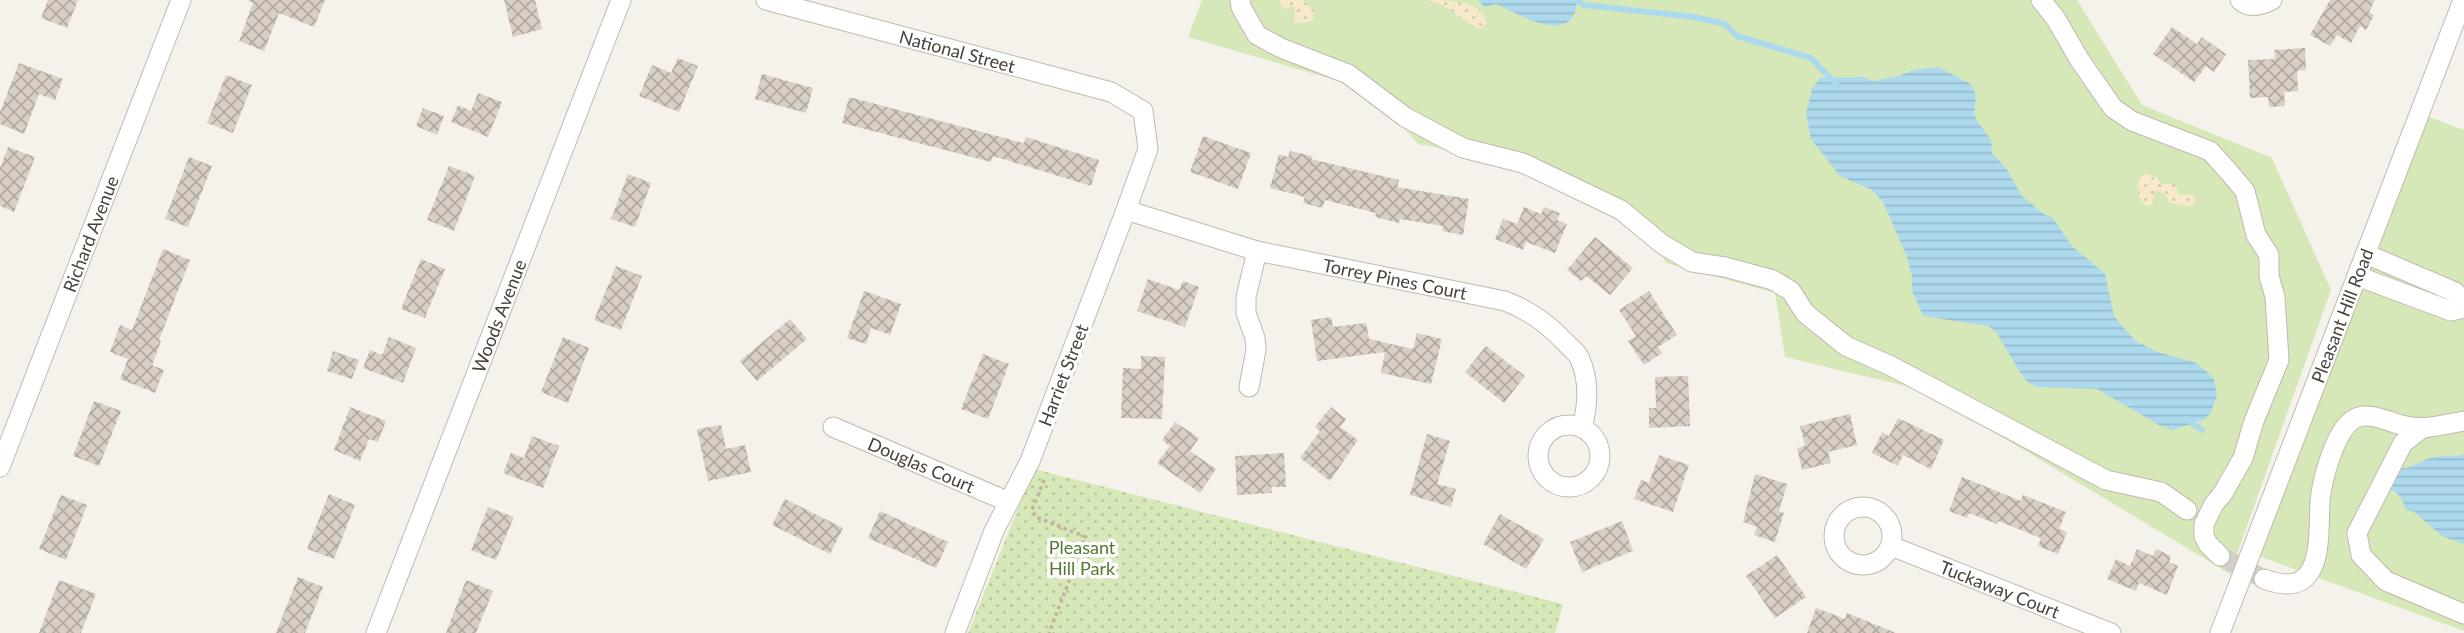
<svg xmlns="http://www.w3.org/2000/svg" width="2464" height="633" font-family="Lato,sans-serif">
  <style>
    .grass { fill: #d6e7b8 }
    .sand { fill: url(#sand-dots) }
    .park { fill: url(#park-dots) }
    .water { fill: url(#water-rules) }
    .lines { fill: none; stroke-linecap: round; stroke-linejoin: round }
    .stream { stroke: #add9ed; stroke-width: 6 }
    .building { fill: url(#building-cross-hatch) }
    .minor-tunnel { stroke: #d3cfc8; stroke-width: 19; stroke-dasharray: 19 10; stroke-linecap: butt }
    .minor-casing { stroke: #c1b9af; stroke-width: 21 }
    .path { stroke: #c2b3a1; stroke-width: 3.5; stroke-dasharray: 3.5 3.5; stroke-linecap: butt }
    .minor { stroke: #fff; stroke-width: 19 }
    .labels { text-anchor: middle; dominant-baseline: central; stroke-width: 7; stroke-linejoin: round; paint-order: stroke }
    .street-label { font-size: 18px; fill: #4a423a; stroke: #fff }
    .park-label { font-size: 18px; fill: #52792f; stroke: #fff }
  </style>
  <defs>
    <pattern id="sand-dots" width="8" height="8" patternUnits="userSpaceOnUse" patternTransform="scale(1.75)"><rect width="8" height="8" fill="#f6e9cc"/><path d="M2 2h.1M6 6h.1" fill="none" stroke="#d4c9b0" stroke-width="1.8" stroke-linecap="round"/></pattern>
    <pattern id="park-dots" width="8" height="8" patternUnits="userSpaceOnUse" patternTransform="scale(1.75)"><rect width="8" height="8" fill="#d6e7b8"/><path d="M2 2h.1M6 6h.1" fill="none" stroke="#b9c79f" stroke-width="1.8" stroke-linecap="round"/></pattern>
    <pattern id="water-rules" width="6" height="5" patternUnits="userSpaceOnUse" patternTransform="scale(1.75)"><rect width="6" height="5" fill="#add9ed"/><path d="M0 2.5h6" fill="none" stroke="#96bbcc"/></pattern>
    <pattern id="building-cross-hatch" width="8" height="8" patternUnits="userSpaceOnUse" patternTransform="scale(1.75)"><rect width="8" height="8" fill="#d9cfc5"/><path d="M0 0l8 8M0 8l8-8" fill="none" stroke="#b2aaa1"/></pattern>
  </defs>
  <rect width="100%" height="100%" fill="#f5f2ec"/>
  <g class="grass">
    <polygon points="1202,0 2077,0 2142,105 2272,158 2331,290 2230,574 1926,391 1785,357 1775,293 1666,263 1643,221 1592,208 1502,160 1418,144 1370,90 1188,37"/>
    <polygon points="2424,115 2464,130 2464,631 2256,555"/>
  </g>
  <g class="sand">
    <polygon points="1280,0 1303,0 1314,11 1313,20 1305,23 1294,23 1295,8 1292,6 1283,10"/>
    <path d="M 1426,0 C 1447,0 1486,0 1486,24 L 1481,29 C 1462,24 1453,4 1426,0 Z"/>
    <path d="M 2145,174 L 2155,176 L 2161,184 L 2175,184 L 2179,195 L 2194,195 L 2195,203 L 2190,207 L 2169,202 L 2165,194 L 2157,190 L 2154,192 L 2152,204 L 2146,206 C 2137,196 2133,182 2145,174 Z"/>
  </g>
  <polygon class="park" points="1034,469 1563,604 1555,633 968,633"/>
  <g class="water">
    <path d="M 1478,0 L 1577,0 C 1575,49 1519,14 1496,4 L 1484,7 Z"/>
    <polygon points="1938,67 1971,84 1976,95 1974,113 1977,121 1991,140 1992,153 2006,168 2022,196 2045,215 2052,217 2072,246 2105,274 2114,316 2121,325 2136,341 2157,352 2194,362 2204,369 2214,379 2217,395 2211,413 2203,420 2172,430 2159,425 2097,389 2038,387 2030,384 2023,377 1996,332 1988,326 1923,316 1912,291 1912,276 1907,257 1883,202 1872,190 1840,176 1811,139 1806,113 1812,89 1820,78 1864,77 1873,81 1899,76 1913,70"/>
    <path d="M 2464,454 L 2464,544 L 2442,536 L 2413,511 L 2407,511 L 2400,496 L 2388,487 L 2395,468 C 2410,472 2420,459 2435,457 C 2446,455 2453,458 2464,454 Z"/>
  </g>
  <g class="lines">
    <g class="stream">
      <polyline points="1575,0 1584,5 1694,17 1725,24 1737,36 1811,58 1836,84"/>
      <polyline points="2186,419 2202,430"/>
    </g>
  </g>
  <g class="building">
    <polygon points="48,0 78,0 67,28 41,18"/>
    <polygon points="248,0 325,0 314,27 279,13 264,51 239,41 253,3"/>
    <polygon points="504,0 535,0 542,29 513,37"/>
    <polygon points="2330,0 2375,0 2369,12 2374,15 2366,30 2360,26 2351,43 2337,35 2330,46 2310,35"/>
    <polygon points="2172,27 2197,44 2202,37 2226,54 2214,72 2206,66 2194,82 2153,54"/>
    <polygon points="2305,48 2306,70 2297,71 2298,91 2284,92 2285,106 2269,107 2268,97 2250,98 2248,60 2275,59 2274,50"/>
    <polygon points="678,58 698,66 679,112 639,96 652,65 671,73"/>
    <polygon points="19,63 63,79 55,100 39,94 24,134 0,124 0,112"/>
    <polygon points="762,74 813,88 806,113 755,99"/>
    <polygon points="226,75 252,85 233,133 207,123"/>
    <polygon points="478,93 502,102 488,137 451,122 458,105 471,111"/>
    <polygon points="849,97 1024,143 1026,137 1099,160 1091,186 993,156 991,162 842,123"/>
    <polygon points="423,108 444,116 437,135 416,126"/>
    <polygon points="1203,136 1251,153 1238,189 1190,172"/>
    <polygon points="8,147 35,157 14,212 0,206 0,168"/>
    <polygon points="1290,151 1312,156 1311,159 1399,180 1397,187 1469,199 1463,235 1442,231 1443,226 1400,219 1399,223 1375,217 1376,213 1325,200 1322,208 1303,203 1305,197 1270,188 1279,154 1288,157"/>
    <polygon points="189,157 212,166 188,227 165,219"/>
    <polygon points="449,166 475,176 454,231 427,220"/>
    <polygon points="628,174 651,183 635,227 611,219"/>
    <polygon points="1524,207 1541,214 1544,207 1560,213 1557,220 1567,224 1555,253 1526,242 1523,250 1495,239 1503,219 1517,224"/>
    <polygon points="1595,237 1633,268 1610,295 1586,276 1581,281 1567,270"/>
    <polygon points="163,249 190,260 159,340 161,341 152,365 164,370 155,393 120,379 128,359 110,352 120,325 132,330"/>
    <polygon points="421,259 445,269 425,318 401,309"/>
    <polygon points="616,266 642,276 621,330 594,320"/>
    <polygon points="1148,279 1179,290 1183,281 1199,287 1185,327 1137,311"/>
    <polygon points="864,291 901,304 890,335 871,328 866,344 847,338"/>
    <polygon points="1649,291 1677,335 1658,347 1662,353 1644,365 1628,341 1636,336 1619,310"/>
    <polygon points="1331,317 1333,327 1366,323 1369,339 1413,349 1417,333 1442,339 1431,384 1381,373 1385,352 1317,361 1311,320"/>
    <polygon points="790,319 807,339 757,381 740,361"/>
    <polygon points="389,337 416,348 403,383 363,368 370,350 382,355"/>
    <polygon points="563,337 589,348 568,403 541,392"/>
    <polygon points="1486,346 1525,376 1504,403 1465,372"/>
    <polygon points="333,351 359,360 352,379 327,371"/>
    <polygon points="983,354 1009,364 988,419 961,409"/>
    <polygon points="1141,356 1165,357 1162,419 1121,418 1123,368 1141,369"/>
    <polygon points="1688,376 1690,426 1649,428 1649,408 1656,408 1655,377"/>
    <polygon points="94,401 121,411 99,466 73,456"/>
    <polygon points="350,407 386,421 378,442 369,439 360,461 334,450"/>
    <polygon points="1331,407 1346,419 1340,427 1358,440 1330,481 1300,458 1320,431 1315,427"/>
    <polygon points="1850,414 1857,445 1828,452 1831,463 1802,470 1797,448 1805,446 1800,426"/>
    <polygon points="1898,418 1944,440 1931,469 1903,455 1898,466 1872,453 1882,432 1889,436"/>
    <polygon points="1175,422 1199,438 1190,451 1216,469 1200,493 1157,463 1170,446 1162,440"/>
    <polygon points="721,425 726,449 745,445 751,472 708,481 697,429"/>
    <polygon points="1427,434 1450,441 1437,484 1456,489 1451,507 1410,495"/>
    <polygon points="532,436 559,446 543,488 503,473 511,453 524,458"/>
    <polygon points="1284,453 1286,487 1271,487 1272,493 1237,495 1235,456"/>
    <polygon points="1659,455 1689,465 1673,512 1634,499 1641,480 1649,483"/>
    <polygon points="1755,474 1787,484 1779,511 1784,513 1775,542 1754,535 1757,527 1743,522"/>
    <polygon points="1962,477 2021,501 2023,495 2066,512 2059,529 2067,532 2058,554 2038,546 2041,538 1998,521 1997,524 1969,513 1967,518 1949,511"/>
    <polygon points="329,494 355,505 334,559 307,549"/>
    <polygon points="61,495 87,505 66,560 39,549"/>
    <polygon points="785,499 843,528 830,554 772,525"/>
    <polygon points="488,507 514,517 496,560 471,550"/>
    <polygon points="880,511 948,542 936,568 868,538"/>
    <polygon points="1500,514 1544,539 1526,569 1483,544"/>
    <polygon points="1622,521 1633,551 1582,572 1570,542"/>
    <polygon points="2137,549 2153,556 2156,549 2171,556 2169,562 2178,566 2167,595 2139,583 2136,591 2107,579 2116,559 2130,566"/>
    <polygon points="1777,555 1806,597 1775,618 1746,576"/>
    <polygon points="298,577 323,587 305,633 276,633"/>
    <polygon points="59,580 96,594 81,633 39,633"/>
    <polygon points="466,580 493,591 476,633 446,633"/>
    <polygon points="1816,608 1845,619 1847,613 1896,633 1807,633"/>
  </g>
  <g class="lines">
    <polyline class="minor-tunnel" points="2220,556 2264,579"/>
    <g class="minor-casing">
      <g id="minor">
        <path id="s1" d="M 766,0 L 1111,92 L 1143,111 L 1148,149 L 1126,210 L 1030,461 L 994,531 L 955,633"/>
        <polyline points="1240,0 1241,7 1257,35 1281,48 1348,74 1405,117 1463,148 1523,163 1621,210 1662,244 1692,262 1725,267 1773,280 1791,291 1805,313 1846,346 1891,366 2106,480 2161,492 2187,510"/>
        <polyline points="2041,0 2056,19 2079,59 2113,108 2132,121 2210,151 2229,172 2245,191 2256,235 2269,255 2269,276 2275,297 2279,360 2254,421 2243,458 2223,493 2214,504 2204,524 2204,536 2208,544 2220,556"/>
        <path d="M 2240,0 C 2249,9 2262,5 2272,0"/>
        <path id="s2" d="M 1126,210 L 1257,251 L 1505,301 C 1531,311 1549,325 1568,345 C 1572,349 1577,353 1579,357 C 1590,380 1588,405 1582,428"/>
        <polyline points="2366,254 2455,292 2464,304"/>
        <polyline points="2357,276 2451,311 2464,308"/>
        <polyline points="1249,387 1256,350 1255,338 1246,313 1246,297 1257,251"/>
        <circle cx="1569" cy="456" r="31"/>
        <path id="s3" d="M 833,427 L 1009,502"/>
        <polyline points="2421,429 2403,443 2357,533 2361,555 2386,581 2464,614"/>
        <path id="s4" d="M 0,467 L 181,0"/>
        <circle cx="1863" cy="536" r="29"/>
        <path id="s5" d="M 1891,546 L 2111,633"/>
        <path d="M 2264,579 C 2325,602 2318,539 2320,501 C 2322,480 2335,430 2354,419 C 2368,411 2386,421 2401,425 C 2422,431 2443,425 2464,421"/>
        <path id="s6" d="M 376,633 L 621,0"/>
        <path id="s7" d="M 2220,633 L 2463,0"/>
      </g>
    </g>
    <polyline class="path" points="1044,480 1032,510 1036,517 1086,537 1049,633"/>
    <use href="#minor" class="minor"/>
  </g>
  <g class="labels">
    <g class="street-label">
      <text stroke="none"><textPath href="#s1" startOffset="198">National Street</textPath></text>
      <text stroke="none"><textPath href="#s4" startOffset="250">Richard Avenue</textPath></text>
      <text stroke="none"><textPath href="#s2" startOffset="278">Torrey Pines Court</textPath></text>
      <text stroke="none"><textPath href="#s6" startOffset="340">Woods Avenue</textPath></text>
      <text stroke="none"><textPath href="#s7" startOffset="340">Pleasant Hill Road</textPath></text>
      <text transform="translate(1063 375) rotate(-69)">Harriet Street</text>
      <text stroke="none"><textPath href="#s3" startOffset="96">Douglas Court</textPath></text>
      <text stroke="none"><textPath href="#s5" startOffset="117">Tuckaway Court</textPath></text>
    </g>
    <g class="park-label">
      <text x="1082" y="547">Pleasant<tspan x="1082" dy="21">Hill Park</tspan></text>
    </g>
  </g>
</svg>
